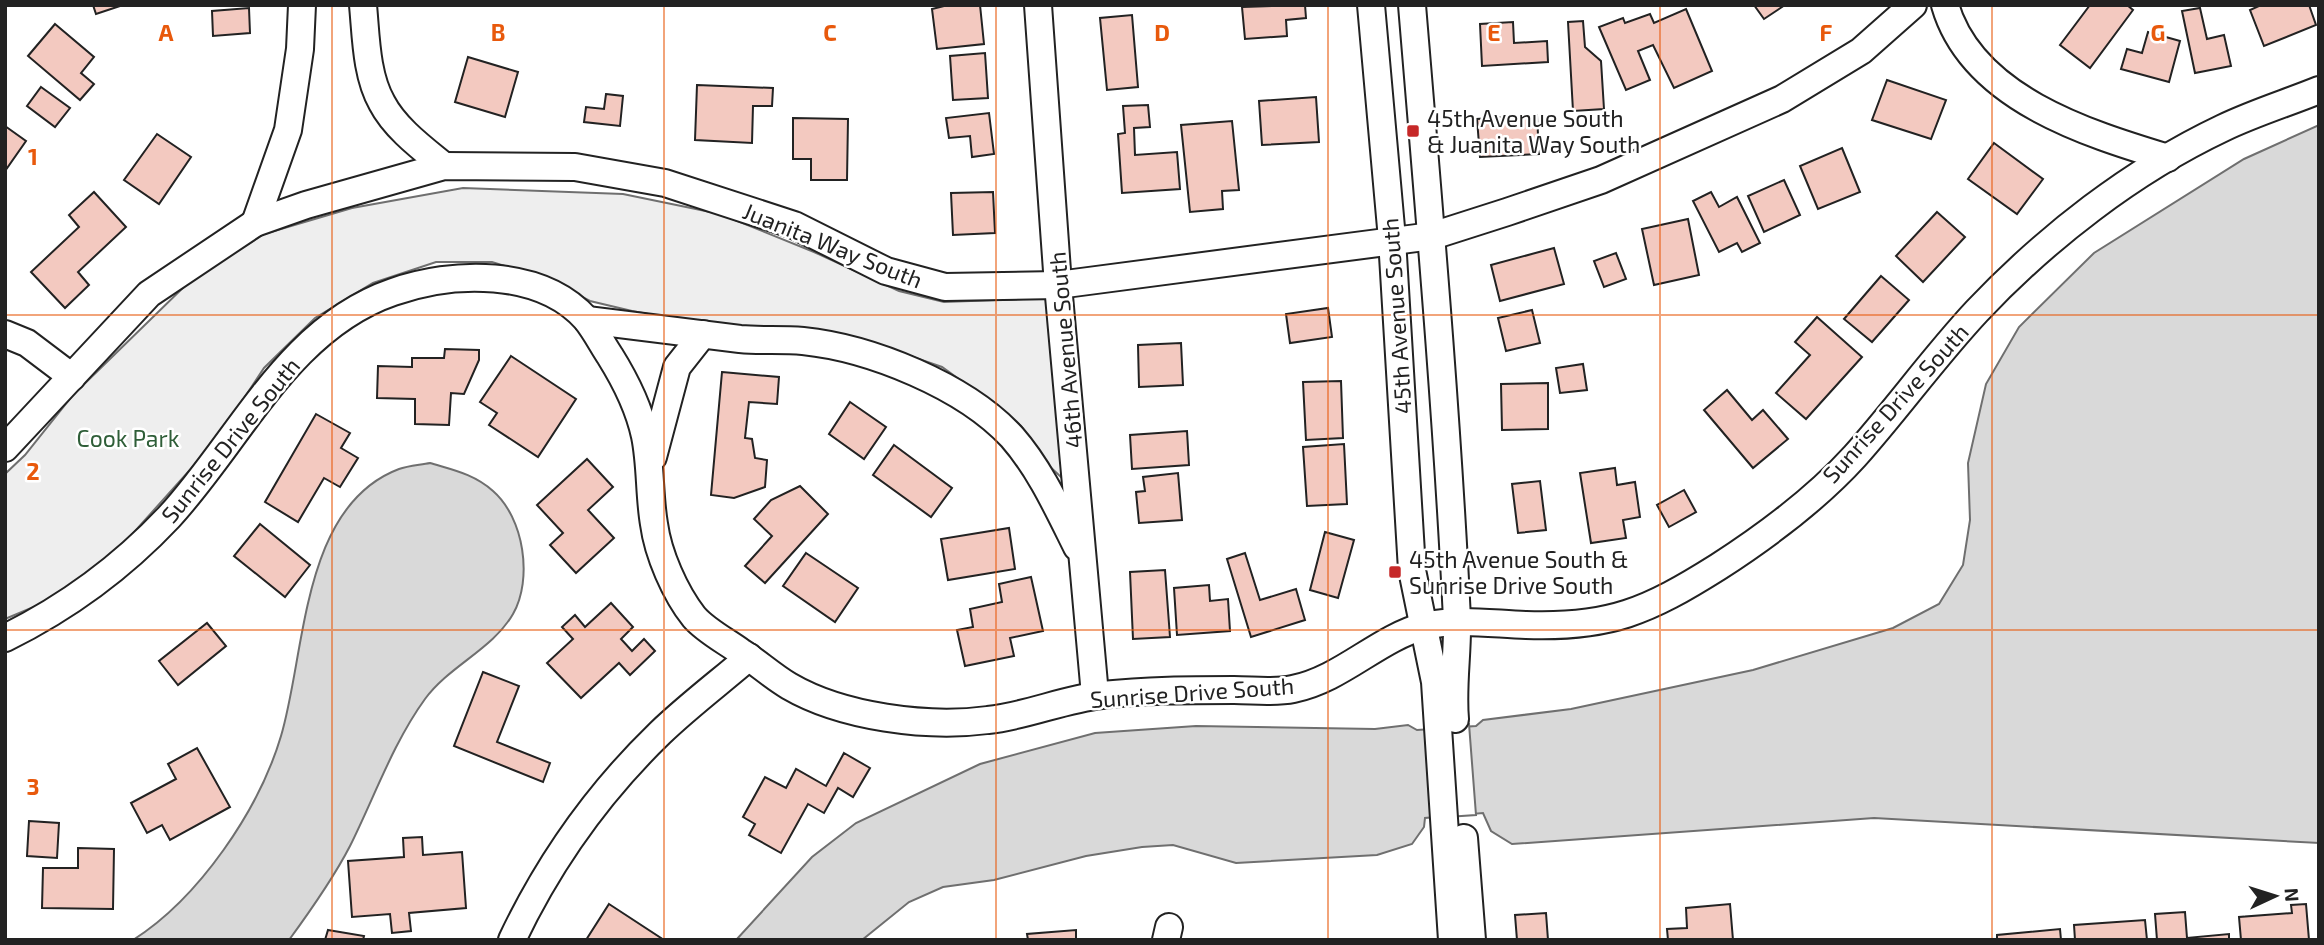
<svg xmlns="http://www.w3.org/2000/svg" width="2324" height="945" font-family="'Exo 2',sans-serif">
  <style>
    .green { fill: #eee; stroke: #6f6f6f; stroke-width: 2 }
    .water { fill: #d9d9d9; stroke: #6f6f6f; stroke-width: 2 }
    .pier { fill: #fff; stroke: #6f6f6f; stroke-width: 2 }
    .building { fill: #f3c9c0; stroke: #222; stroke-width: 2 }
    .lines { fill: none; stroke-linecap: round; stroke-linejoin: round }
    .minor-casing { stroke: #222; stroke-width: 30 }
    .minor { stroke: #fff; stroke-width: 26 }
    .grid { fill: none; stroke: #e8590c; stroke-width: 2; stroke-opacity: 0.55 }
    .poi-dot { fill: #c62828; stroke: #fff; stroke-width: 2.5 }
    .labels { text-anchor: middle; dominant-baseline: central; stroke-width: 5; stroke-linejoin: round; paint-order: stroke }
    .poi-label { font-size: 23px; fill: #222; stroke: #fff; text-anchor: start }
    .street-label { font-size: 23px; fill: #222; stroke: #fff }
    .park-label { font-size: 23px; fill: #2f5e38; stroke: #fff }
    .grid-label { font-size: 23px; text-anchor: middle; font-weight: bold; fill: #e8590c; stroke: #fff; stroke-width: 5; stroke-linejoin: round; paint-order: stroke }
  </style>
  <rect width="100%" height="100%" fill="#fff"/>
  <polygon class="green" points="463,188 623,194 720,214 814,252 899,291 944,302 1048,298 1062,450 1061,477 1046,463 1021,426 988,400 942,367 881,346 692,322 632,311 590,301 545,278 492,262 436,262 373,283 315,318 264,368 215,442 118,550 48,601 5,619 5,474 25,455 73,395 192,279 264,234 352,208"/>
  <g class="water">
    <polygon points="2319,125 2319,843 1874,818 1512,844 1491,831 1483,813 1425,818 1424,827 1412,844 1377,855 1236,863 1173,845 1142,847 1086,856 994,880 943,887 909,902 862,940 736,940 812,857 856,823 980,764 1095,733 1196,726 1375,729 1408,725 1417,730 1476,726 1483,720 1571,709 1753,670 1893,628 1939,604 1963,565 1970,520 1968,463 1986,384 2019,327 2094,253 2244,159"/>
    <path d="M 430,463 C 453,470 474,474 493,491 C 524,518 533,579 513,614 C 493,649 449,666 425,699 C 393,743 374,798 350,846 C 333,879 311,910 289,940 L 133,940 C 199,898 259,810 281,736 C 306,652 301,506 399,469 C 408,466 420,465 430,463 Z"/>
  </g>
  <polygon class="pier" points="1469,724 1476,815 1432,818 1425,728"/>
  <g class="building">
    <polygon points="93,5 123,5 96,14"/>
    <polygon points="948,5 980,5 984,44 937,49 932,9"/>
    <polygon points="1305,5 1306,18 1286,20 1287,36 1245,39 1242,7"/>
    <polygon points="1754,5 1785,5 1764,19"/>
    <polygon points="2090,5 2127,5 2133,10 2090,68 2060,45"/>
    <polygon points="2261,5 2309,5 2316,25 2264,46 2250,10"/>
    <polygon points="249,8 250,33 213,36 212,11"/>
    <polygon points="2200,8 2207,39 2224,35 2231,66 2195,73 2182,11"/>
    <polygon points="1686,9 1712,71 1674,88 1653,45 1638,51 1650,80 1626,90 1599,27 1623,18 1625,23 1650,14 1654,23"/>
    <polygon points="1132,15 1138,87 1107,90 1100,18"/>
    <polygon points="1583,21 1585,47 1601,61 1604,109 1573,111 1568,22"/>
    <polygon points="1513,22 1514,43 1547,41 1548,62 1482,66 1480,24"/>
    <polygon points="55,24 94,57 81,73 94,84 80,100 28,56"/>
    <polygon points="2148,32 2180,41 2169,82 2121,69 2127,49 2142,53"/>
    <polygon points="985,53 988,98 953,100 950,56"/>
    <polygon points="468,57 518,72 505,117 455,102"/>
    <polygon points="1887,80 1946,100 1931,139 1872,120"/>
    <polygon points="697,85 773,88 772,106 753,106 752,143 695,140"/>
    <polygon points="41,87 70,108 55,127 27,106"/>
    <polygon points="606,94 623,96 620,126 584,122 586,107 604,109"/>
    <polygon points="1316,97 1319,142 1262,145 1259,101"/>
    <polygon points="1148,105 1150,127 1134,128 1135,155 1177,152 1180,189 1122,193 1118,134 1125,133 1123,106"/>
    <polygon points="989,113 994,154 972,157 970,136 949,138 946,118"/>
    <polygon points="1537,115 1539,154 1480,157 1477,119"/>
    <polygon points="793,118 848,119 847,180 811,180 811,159 793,159"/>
    <polygon points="1232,121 1239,190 1222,191 1223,209 1190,212 1181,125"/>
    <polygon points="5,126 26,141 5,171"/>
    <polygon points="157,134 191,157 159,204 124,180"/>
    <polygon points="1994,143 2043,179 2017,214 1968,179"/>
    <polygon points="1842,148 1860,192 1818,209 1800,166"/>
    <polygon points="1784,180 1800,215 1764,232 1748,196"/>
    <polygon points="94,192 126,227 78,272 89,285 65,308 31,272 79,227 69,215"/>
    <polygon points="993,192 995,233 953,235 951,193"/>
    <polygon points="1711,192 1719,207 1737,197 1760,243 1742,252 1737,243 1719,252 1693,201"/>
    <polygon points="1937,212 1965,237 1923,282 1896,256"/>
    <polygon points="1688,219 1699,275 1654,285 1642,229"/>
    <polygon points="1554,248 1564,284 1500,301 1491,265"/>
    <polygon points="1616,253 1626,279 1604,287 1594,261"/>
    <polygon points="1881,276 1909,300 1872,342 1844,319"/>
    <polygon points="1328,308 1332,337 1290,343 1286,314"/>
    <polygon points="1532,310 1540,343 1506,351 1498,318"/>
    <polygon points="1817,317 1862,357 1806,419 1776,393 1810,355 1795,342"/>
    <polygon points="1181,343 1183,385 1139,387 1138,345"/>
    <polygon points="445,349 479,350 479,360 464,394 451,393 449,425 415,424 415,399 377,398 378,366 412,367 412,358 444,358"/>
    <polygon points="511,356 576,399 538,457 489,425 497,413 480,402"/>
    <polygon points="1583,364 1587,390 1560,393 1556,368"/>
    <polygon points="722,372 779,377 777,404 749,402 745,438 752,439 755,458 767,460 765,487 734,498 711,495"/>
    <polygon points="1341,381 1343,438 1306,440 1303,382"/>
    <polygon points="1548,383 1548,429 1502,430 1501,384"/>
    <polygon points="1727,390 1752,420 1763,410 1788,439 1753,468 1704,410"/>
    <polygon points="850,402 886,427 864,459 829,434"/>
    <polygon points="316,414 350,433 341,448 358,458 340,487 324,478 298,522 265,502"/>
    <polygon points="1187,431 1189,465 1132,469 1130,435"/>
    <polygon points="1344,444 1347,504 1307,506 1303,447"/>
    <polygon points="894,445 952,488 931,517 873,475"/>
    <polygon points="587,459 613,487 588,510 614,538 576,573 550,545 563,533 537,505"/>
    <polygon points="1615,468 1617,485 1635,482 1640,517 1623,520 1626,538 1591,543 1580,473"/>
    <polygon points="1178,473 1182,520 1139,523 1136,492 1145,491 1143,477"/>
    <polygon points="1540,481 1546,530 1518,533 1512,484"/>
    <polygon points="800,486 828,514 765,583 745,566 772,536 754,519 771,500"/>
    <polygon points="1684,490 1696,512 1669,527 1657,505"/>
    <polygon points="260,524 310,565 285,597 234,556"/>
    <polygon points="1009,528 1015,569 948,580 941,539"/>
    <polygon points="1325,532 1354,540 1338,598 1310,590"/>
    <polygon points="806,553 858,588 835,622 783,586"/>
    <polygon points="1245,553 1260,600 1296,589 1305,620 1251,637 1227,559"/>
    <polygon points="1165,570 1170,637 1133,639 1130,572"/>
    <polygon points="1031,577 1043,631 1010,638 1014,656 965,666 957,630 973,627 970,609 1002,602 999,584"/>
    <polygon points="1209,585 1210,601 1228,599 1230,631 1177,635 1174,588"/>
    <polygon points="611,603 633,627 621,639 632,651 644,639 655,651 630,675 619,663 581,698 547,663 573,639 562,627 575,615 585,627"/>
    <polygon points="207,623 226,646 178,685 159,661"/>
    <polygon points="483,672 519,686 497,742 550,763 543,782 454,746"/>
    <polygon points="197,748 230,807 170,840 162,825 147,833 131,803 176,779 168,764"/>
    <polygon points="844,753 870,768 853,797 838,788 824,813 808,804 781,853 749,835 755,824 743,817 765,777 786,788 796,769 826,786"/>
    <polygon points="29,821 59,823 57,858 27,856"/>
    <polygon points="422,837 423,855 462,852 466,908 409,913 411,931 392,933 390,914 352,917 348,861 404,857 403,838"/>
    <polygon points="78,848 114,849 113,909 42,908 43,868 78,868"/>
    <polygon points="609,904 664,940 586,940"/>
    <polygon points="1730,904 1733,940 1668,940 1667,929 1687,928 1686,908"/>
    <polygon points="2306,904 2309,940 2241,940 2239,917 2292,913 2291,905"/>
    <polygon points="2185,912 2187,938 2229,934 2229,940 2157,940 2155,914"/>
    <polygon points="1546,913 1548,940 1517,940 1515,915"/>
    <polygon points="2145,920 2147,940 2075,940 2074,925"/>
    <polygon points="2060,929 2061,940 1997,940 1997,935"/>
    <polygon points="328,930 364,936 363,940 325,940"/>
    <polygon points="1076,930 1076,940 1028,940 1027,934"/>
  </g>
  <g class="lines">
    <g class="minor-casing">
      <g id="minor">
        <path d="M 363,5 C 366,36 366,75 382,103 C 395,128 422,148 444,166"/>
        <polyline points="1038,5 1058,285 1095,695"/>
        <polyline points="1371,5 1392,239 1412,570 1435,682 1452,940"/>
        <path d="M 1412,5 C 1429,209 1447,414 1457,619 C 1458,652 1452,685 1455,719"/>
        <path d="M 1945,5 C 1972,98 2086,133 2168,158"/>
        <polyline points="255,223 288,130 300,49 302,5"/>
        <path d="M 587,320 C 638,326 689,333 740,339 C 761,341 782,339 803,341 C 871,348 965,386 1012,437 C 1040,469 1058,509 1077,547"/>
        <polyline points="5,334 27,343 72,377"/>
        <polyline points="5,448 149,294 255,223 306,205 444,166 575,167 665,183 794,225 886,271 945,287 1058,285 1432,236 1507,212 1601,180 1782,99 1861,51 1913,5"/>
        <polyline points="653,457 677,367 703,334"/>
        <path d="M 5,638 C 68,607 121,568 169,517 C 240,440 288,328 393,292 C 452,271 540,268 586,319 C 595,330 602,344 610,356 C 625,380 639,408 645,436 C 651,465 649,495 654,524 C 658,554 675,593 694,617 C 706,631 726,641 741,652 C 757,662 772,676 789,686 C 842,717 927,728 988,720 C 1027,716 1064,699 1102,695 C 1146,690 1191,690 1234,690 C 1253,690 1274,693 1293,689 C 1342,679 1377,639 1424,626 C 1458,618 1493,624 1526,625 C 1610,628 1648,611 1718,567 C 1766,536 1816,499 1855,456 C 1897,409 1934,357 1977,311 C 2046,238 2132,171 2223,128 C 2254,113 2287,103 2319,90"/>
        <polyline points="1464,838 1472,940"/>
        <path d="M 512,940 C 548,864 599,792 660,733 C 688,706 720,682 749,657"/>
        <polyline points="1166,940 1169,927"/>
      </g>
    </g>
    <use href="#minor" class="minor"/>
  </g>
  <path class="grid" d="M 332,5 L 332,940M 664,5 L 664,940M 996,5 L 996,940M 1328,5 L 1328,940M 1660,5 L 1660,940M 1992,5 L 1992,940M 5,315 L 2319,315M 5,630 L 2319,630"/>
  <g class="poi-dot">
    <rect x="1406" y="124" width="14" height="14" rx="3.5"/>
    <rect x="1388" y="565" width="14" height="14" rx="3.5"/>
  </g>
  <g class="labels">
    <g class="poi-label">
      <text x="1427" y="118">45th Avenue South<tspan x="1427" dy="26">&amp; Juanita Way South</tspan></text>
      <text x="1409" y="559">45th Avenue South &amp;<tspan x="1409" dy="26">Sunrise Drive South</tspan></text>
    </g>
    <g class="street-label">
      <text transform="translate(833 245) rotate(22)">Juanita Way South</text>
      <text transform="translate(1396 316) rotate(-94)">45th Avenue South</text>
      <text transform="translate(1065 350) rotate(-95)">46th Avenue South</text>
      <text transform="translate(1895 403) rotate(-48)">Sunrise Drive South</text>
      <text transform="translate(230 440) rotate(-51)">Sunrise Drive South</text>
      <text transform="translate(1192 692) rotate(-4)">Sunrise Drive South</text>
    </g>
    <g class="park-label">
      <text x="128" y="438">Cook Park</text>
    </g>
  </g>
  <g class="grid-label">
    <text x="166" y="41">A</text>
    <text x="498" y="41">B</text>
    <text x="830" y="41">C</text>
    <text x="1162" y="41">D</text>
    <text x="1494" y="41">E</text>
    <text x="1826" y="41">F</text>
    <text x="2158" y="41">G</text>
    <text x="33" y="165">1</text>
    <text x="33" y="480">2</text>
    <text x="33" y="795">3</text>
  </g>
  <rect width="2324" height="945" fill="none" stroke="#222222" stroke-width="14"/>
  <g transform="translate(2275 896) rotate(86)" stroke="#ffffff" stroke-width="5" paint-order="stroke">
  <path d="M0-5L12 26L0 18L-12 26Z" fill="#222222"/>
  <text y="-10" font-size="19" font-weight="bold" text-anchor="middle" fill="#222222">N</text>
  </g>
</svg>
